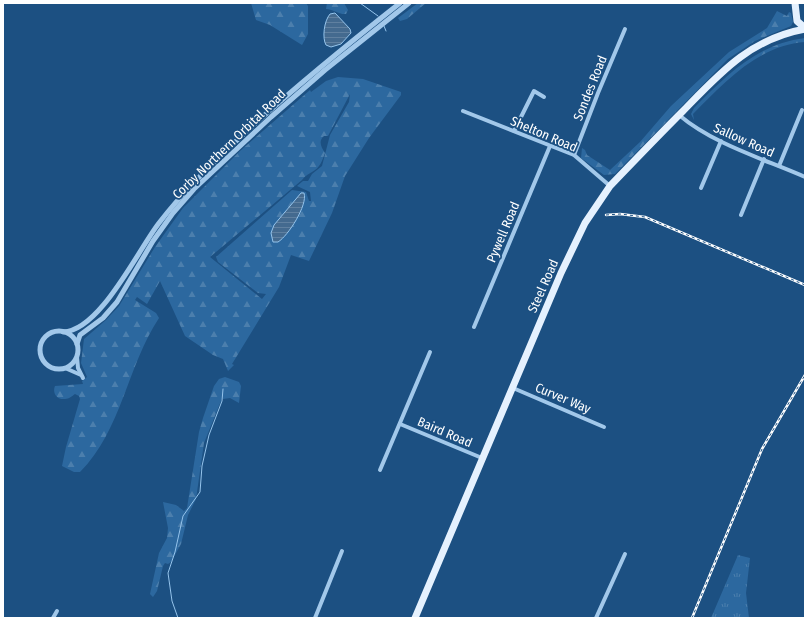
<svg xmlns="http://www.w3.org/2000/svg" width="808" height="621" font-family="'Fira Sans Condensed',sans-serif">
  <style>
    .grass { fill: url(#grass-tufts) }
    .forest { fill: url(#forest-firs); fill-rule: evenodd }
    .water { fill: url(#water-rules); stroke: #95c4ec }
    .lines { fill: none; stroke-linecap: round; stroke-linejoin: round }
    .stream { stroke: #95c4ec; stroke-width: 1 }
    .minor { stroke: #a2c8ea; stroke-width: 4 }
    .tertiary { stroke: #a2c8ea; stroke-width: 5 }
    .primary { stroke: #e5f1fe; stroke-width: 7 }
    .rail-casing { stroke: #fff; stroke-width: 2.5 }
    .rail { stroke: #1c5082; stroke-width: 1; stroke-dasharray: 3; stroke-linecap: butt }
    .labels { text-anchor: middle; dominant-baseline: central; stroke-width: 3.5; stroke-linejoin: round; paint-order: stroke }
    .street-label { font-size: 13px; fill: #fff; stroke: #1c5082 }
  </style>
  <defs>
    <pattern id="grass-tufts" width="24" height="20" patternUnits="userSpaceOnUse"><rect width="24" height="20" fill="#2c689f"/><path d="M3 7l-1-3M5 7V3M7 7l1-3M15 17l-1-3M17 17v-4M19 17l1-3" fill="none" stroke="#4c7fad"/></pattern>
    <pattern id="forest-firs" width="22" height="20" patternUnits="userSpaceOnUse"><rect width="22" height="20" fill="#2c689f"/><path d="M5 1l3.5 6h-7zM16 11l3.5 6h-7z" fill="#4c7fad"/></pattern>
    <pattern id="water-rules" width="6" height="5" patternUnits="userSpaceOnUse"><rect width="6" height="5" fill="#446a8f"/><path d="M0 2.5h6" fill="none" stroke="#6080a0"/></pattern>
  </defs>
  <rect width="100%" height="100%" fill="#1c5082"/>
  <polygon class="grass" points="738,555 750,558 746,593 749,618 711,618"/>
  <g class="forest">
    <polygon points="251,3 306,3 308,6 308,34 302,45 270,25 256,20"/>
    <path d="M 327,3 L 344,3 L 348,10 L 346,14 C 340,15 332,9 326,9 Z"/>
    <polygon points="418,3 426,3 407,19 400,21 398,18"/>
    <polygon points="777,11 787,16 789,12 791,13 793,22 791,26 755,41 728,59 615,174 604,175 581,158 582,148 585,150 587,155 610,170 640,142 671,106 729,52 767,28"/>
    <path d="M 805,38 L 805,42 C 758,45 723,84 693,114 L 694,120 L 691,114 L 694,108 C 727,75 757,44 805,38 Z"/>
    <path d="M 338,77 L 363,79 L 401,92 L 401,95 L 369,138 L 345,176 L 332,213 L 309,261 L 291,255 L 279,287 L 232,364 L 234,365 L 228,371 L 223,359 L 213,355 L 185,336 L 160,281 L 147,304 L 137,297 L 135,300 L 156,313 L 159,318 C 127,366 122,430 80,472 L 74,472 L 62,466 L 66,447 L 80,399 L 79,396 L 75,394 C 72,396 69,399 65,399 C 57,400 52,393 55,386 L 83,384 L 82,381 L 87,377 L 81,363 L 84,339 L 106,320 L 119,306 L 155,247 L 183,208 L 240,151 L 310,90 L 311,92 L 326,81 ZM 350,94 L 349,102 L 330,135 L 322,166 L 312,174 L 308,181 L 303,181 L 297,186 L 310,192 L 311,201 L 309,201 L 306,192 L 292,190 L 216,257 L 218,262 L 258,293 L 266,294 L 262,299 L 210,257 L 302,180 C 305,176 307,175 312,172 C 320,168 322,161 325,153 C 321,147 318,141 324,136 L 328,136 ZM 304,203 L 291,228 L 274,225 L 292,204 Z"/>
    <polygon points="225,377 239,382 241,386 239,403 230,398 223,399 223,396 204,443 196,499 188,515 181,544 171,562 168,564 165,563 163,566 157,591 153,597 150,594 159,553 167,538 168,528 163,502 176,505 184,511 187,508 199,432 203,418 214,386 219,379"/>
  </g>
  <g class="water">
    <path d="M 335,13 L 350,29 L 351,33 L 341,44 L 331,47 L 326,45 C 322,38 324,21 330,14 Z"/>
    <path d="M 301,193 L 304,193 C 308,205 288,236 278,242 L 273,242 L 271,233 L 274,225 Z"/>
  </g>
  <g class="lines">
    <g class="stream">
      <polyline points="360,3 378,16"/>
      <polyline points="384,26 386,31"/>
      <polyline points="178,618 172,601 168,573 175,552 183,516 200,492 202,466 209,435 222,401 223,389"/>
    </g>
    <g class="minor">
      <polyline points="463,111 574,155 610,186"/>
      <path d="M 679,115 C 713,144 764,159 805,177"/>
      <polyline points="514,131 534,91 544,97"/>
      <polyline points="574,155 598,93 625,29"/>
      <polyline points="779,166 802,110"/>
      <polyline points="701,188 721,141"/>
      <polyline points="741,215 764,159"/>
      <polyline points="474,327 550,146"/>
      <polyline points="77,357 78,368 83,378"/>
      <polyline points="65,368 81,375"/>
      <polyline points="513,388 604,427"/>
      <polyline points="400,424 482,458"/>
      <polyline points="380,470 430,352"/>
      <polyline points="53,618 57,611"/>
      <polyline points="315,618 342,551"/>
      <polyline points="596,618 625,554"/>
    </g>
    <g class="tertiary">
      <circle cx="59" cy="350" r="19"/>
      <path d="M 63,332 C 100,331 138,250 159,223 C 185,189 215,160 247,131 C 296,86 348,44 400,3"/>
      <polyline points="77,344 80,335 103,318 117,302 153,241 173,213 194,189 271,117 325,70 409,3"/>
    </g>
    <g class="primary">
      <polyline points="795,3 797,21 805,28"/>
      <path d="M 415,618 L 561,273 L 585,223 L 610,186 C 634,161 658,136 683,111 C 720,73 750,39 805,29"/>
    </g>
    <g class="rail-casing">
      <g id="rail">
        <polyline points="606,215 620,214 645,217 805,285"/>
        <polyline points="692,618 762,449 805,375"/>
      </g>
    </g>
    <use href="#rail" class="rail"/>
  </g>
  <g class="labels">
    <g class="street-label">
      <text transform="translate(590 88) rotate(-68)">Sondes Road</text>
      <text transform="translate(544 134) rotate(23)">Shelton Road</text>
      <text transform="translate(744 140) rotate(24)">Sallow Road</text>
      <text transform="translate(229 144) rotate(-44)">Corby Northern Orbital Road</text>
      <text transform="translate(503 232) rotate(-67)">Pywell Road</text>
      <text transform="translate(543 286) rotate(-66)">Steel Road</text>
      <text transform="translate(563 398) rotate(23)">Curver Way</text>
      <text transform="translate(445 432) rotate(23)">Baird Road</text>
    </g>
  </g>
  <rect width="808" height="621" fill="none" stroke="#ffffff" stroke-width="8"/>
</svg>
